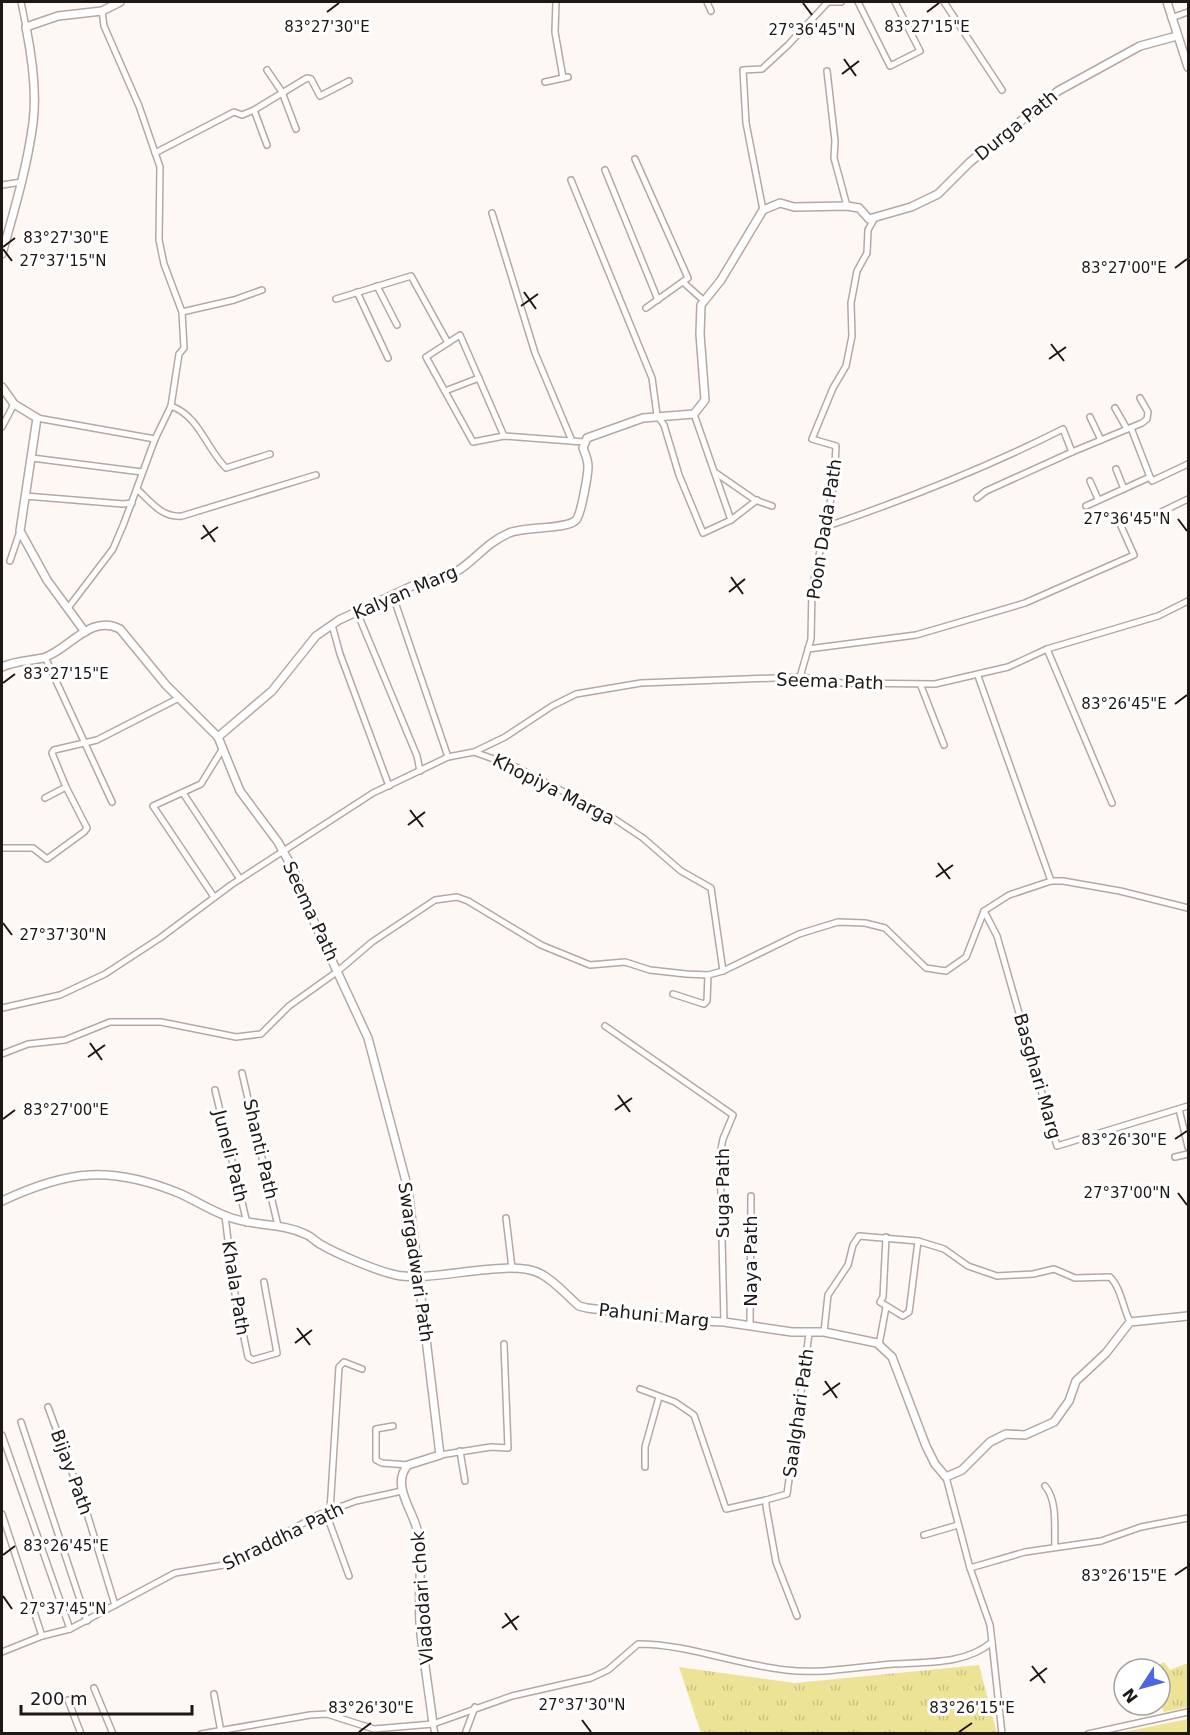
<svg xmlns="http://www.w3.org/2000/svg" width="1190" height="1735" font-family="'DejaVu Sans',sans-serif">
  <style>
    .grass { fill: url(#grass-tufts) }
    .park { fill: #ede396 }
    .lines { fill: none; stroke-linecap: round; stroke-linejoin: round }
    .minor-casing { stroke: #b6a8a1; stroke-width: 8 }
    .tertiary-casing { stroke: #b6a8a1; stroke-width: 10 }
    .minor { stroke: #fff; stroke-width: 5 }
    .tertiary { stroke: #fff; stroke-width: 7 }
    .ticks { fill: none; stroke: #1d1816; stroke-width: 2 }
    .labels { text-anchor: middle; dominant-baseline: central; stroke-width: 6; stroke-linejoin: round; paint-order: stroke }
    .street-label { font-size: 18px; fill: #1d1816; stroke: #fff }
    .ticks-label { font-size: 15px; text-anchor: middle; fill: #1d1816; stroke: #fff; stroke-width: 6; stroke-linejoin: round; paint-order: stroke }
  </style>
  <defs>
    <pattern id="grass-tufts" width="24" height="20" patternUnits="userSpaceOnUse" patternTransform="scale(1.5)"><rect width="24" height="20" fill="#ede396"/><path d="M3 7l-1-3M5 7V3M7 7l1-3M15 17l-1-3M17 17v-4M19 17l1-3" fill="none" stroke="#cbc281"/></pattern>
  </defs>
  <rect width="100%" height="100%" fill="#fef8f5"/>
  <g class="grass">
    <polygon points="1164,1662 1170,1670 1188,1663 1188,1707 1164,1712 1160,1704 1160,1669 1151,1669"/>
    <polygon points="979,1665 997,1733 701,1733 679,1667 795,1683"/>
  </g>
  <polygon class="park" points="1188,1719 1188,1733 1118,1733"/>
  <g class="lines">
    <g class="minor-casing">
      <g id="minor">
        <polyline points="21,2 26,27"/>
        <polyline points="556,2 555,32 563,78"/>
        <polyline points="707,2 711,11"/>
        <polyline points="828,2 841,2"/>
        <polyline points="858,2 890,66 920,51 895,2"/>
        <polyline points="944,2 1002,90"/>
        <polyline points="1171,18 1188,12"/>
        <polyline points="267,70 282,92 296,129"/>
        <polyline points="827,71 835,141 834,158 847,206"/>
        <polyline points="545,82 568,77"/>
        <polyline points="254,110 267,145"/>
        <polyline points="155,153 234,112 242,115 254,110 307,78 311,79 320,96 349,81"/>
        <polyline points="635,159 688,278 646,308"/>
        <polyline points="605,170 658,300"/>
        <polyline points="571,180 652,378 657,415 664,425 679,475 703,533 731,520 694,414"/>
        <polyline points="2,185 22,182"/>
        <polyline points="763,210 746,123 743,70 762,69 788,45 828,2"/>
        <polyline points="492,213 535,353 572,441"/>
        <polyline points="683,282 703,300"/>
        <polyline points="377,286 397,325"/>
        <polyline points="357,292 388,358"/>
        <polyline points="336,299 411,276 448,343"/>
        <polyline points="182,312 234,300 262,290"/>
        <polyline points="445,391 479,378"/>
        <path d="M 171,406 C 199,416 206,448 226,468 L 270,454"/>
        <polyline points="1115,408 1127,429"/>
        <polyline points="1090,417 1101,440"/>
        <polyline points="37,418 155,439"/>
        <polyline points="2,427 14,404"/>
        <polyline points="504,436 460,335 426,357 473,442 504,436 584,442"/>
        <polyline points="32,458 142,472"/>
        <polyline points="1116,469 1124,489"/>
        <polyline points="716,473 755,500 772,506"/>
        <polyline points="1150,477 1152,481 1188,464"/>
        <polyline points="1090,481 1098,499"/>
        <path d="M 137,489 C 151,502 162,518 182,516 L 316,475"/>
        <polyline points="25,496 123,504 132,503"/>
        <polyline points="977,498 986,491 1072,452"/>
        <polyline points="1086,506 1150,477 1131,428"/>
        <polyline points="731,520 757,500"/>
        <polyline points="1145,520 1188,499"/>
        <path d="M 825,527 C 907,499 986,468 1063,429 L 1072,452 L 1142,423 L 1147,419 L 1148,412 L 1140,398"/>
        <polyline points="10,561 20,531"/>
        <polyline points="393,596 448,757"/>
        <polyline points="68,608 113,549 124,523 155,439 171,406 179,354 184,348 182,312 164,264 159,240 160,167 139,106 104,26 102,11"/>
        <polyline points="357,612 417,756 420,771"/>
        <polyline points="332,625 340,654 389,786"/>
        <polyline points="808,649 916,635 1025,603 1134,555 1121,526"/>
        <polyline points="1047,649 1112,803"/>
        <polyline points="45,657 112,802"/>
        <polyline points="978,676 1051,881"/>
        <polyline points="800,677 811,639 812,589 834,484 836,446 812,439 833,388 846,366 852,336 851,303 857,271 867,253 868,230 874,219"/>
        <polyline points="921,686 944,745"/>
        <polyline points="474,752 505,737 552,706 576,694 641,683 800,677 842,683 935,684 1008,667 1047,649 1158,616 1188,601"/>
        <polyline points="183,793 240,879"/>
        <polyline points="45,798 66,787 52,753 54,750 97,740 179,698"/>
        <polyline points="2,848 33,848 47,859 84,832 87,828 66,787"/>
        <polyline points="214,897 153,806 201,784 223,748"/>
        <polyline points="984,911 997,936 1057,1146 1188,1106"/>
        <polyline points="673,994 704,1004 707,1001 708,975"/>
        <polyline points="2,1008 60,995 105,974 160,938 231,885 373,793 448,757 474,752 516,767 610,816 643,838 681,871 711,888 723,971"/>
        <polyline points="605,1026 733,1115 723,1139 720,1154 724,1322"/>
        <polyline points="2,1054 28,1044 65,1040 110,1022 161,1022 236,1037 261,1034 289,1006 338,971 372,942 435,900 457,897 468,901 541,945 590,965 625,962 650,970 686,974 708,975 723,971 799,934 838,922 865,923 885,928 926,968 946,971 966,957 984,911 1009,895 1051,881 1063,881 1120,891 1188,908"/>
        <polyline points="242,1073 278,1226"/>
        <polyline points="215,1090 247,1223"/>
        <polyline points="1179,1109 1188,1147"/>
        <polyline points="1175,1157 1188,1154"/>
        <polyline points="225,1216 234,1289 248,1357 253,1360 277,1353 264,1282"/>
        <polyline points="506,1218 512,1268"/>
        <polyline points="886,1237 883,1297 880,1302 903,1316 909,1312 910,1305 918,1241"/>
        <polyline points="750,1326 751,1196"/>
        <path d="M 824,1332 L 828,1295 L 848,1265 L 853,1245 L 859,1236 L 918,1241 L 944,1249 L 968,1266 L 997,1276 L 1033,1274 L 1054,1269 L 1075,1278 L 1110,1277 C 1121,1288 1123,1308 1130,1322"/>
        <polyline points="879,1345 886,1307"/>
        <polyline points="640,1389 675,1402 694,1415 726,1509 766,1500"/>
        <polyline points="48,1407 86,1510 115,1605"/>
        <polyline points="21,1422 87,1621"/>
        <polyline points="393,1426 376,1429 376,1460 382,1463 408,1465"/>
        <polyline points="2,1435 70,1629"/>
        <polyline points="460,1451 465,1481"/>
        <polyline points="440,1455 491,1447 508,1448 504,1344"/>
        <polyline points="645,1467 645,1447 659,1397"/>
        <polyline points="946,1477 970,1568"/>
        <path d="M 1045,1486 C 1058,1501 1054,1528 1055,1546"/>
        <polyline points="330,1511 339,1367 344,1362 362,1369"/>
        <polyline points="326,1513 349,1576"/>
        <polyline points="2,1514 42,1636"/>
        <polyline points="924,1535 958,1525"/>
        <polyline points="797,1616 776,1562 766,1506 766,1500 787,1494 809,1334"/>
        <polyline points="992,1642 1002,1734"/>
        <polyline points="2,1652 42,1636 70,1629 175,1573 230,1564 318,1515 356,1501 402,1491"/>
        <polyline points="94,1688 113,1734"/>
        <polyline points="214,1694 221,1732"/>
        <polyline points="68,1700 81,1734"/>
        <polyline points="433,1724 435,1734"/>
        <path d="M 201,1734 L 310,1715 L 327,1714 L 374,1729 L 433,1724 L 512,1696 L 591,1678 L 608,1670 L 638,1644 C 688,1644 737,1665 786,1670 C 818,1674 851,1668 882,1665 C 918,1661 963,1667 992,1642 L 990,1625 L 970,1568 L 1025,1552 L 1101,1541 L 1141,1527 L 1188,1518"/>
        <polyline points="465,1734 475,1707"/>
        <polyline points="1088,1734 1188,1712"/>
      </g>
    </g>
    <g class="tertiary-casing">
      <g id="tertiary">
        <polyline points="1167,2 1188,67"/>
        <path d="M 2,254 C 14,211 27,168 33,123 C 37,92 32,57 26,27 L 58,16 L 102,11 L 120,2"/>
        <polyline points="2,387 14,404 37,418 20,531 47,580 85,632"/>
        <path d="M 2,667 C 15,661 29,661 43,658 C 68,651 90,613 120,629 L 166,685 L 218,737 L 272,691 L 316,636 L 339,620 L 425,580 C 470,577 473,549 509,533 C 525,526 566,530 576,520 C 581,515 588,475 588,466 C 588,460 585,453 583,448 L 587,438 L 643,418 L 694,414 L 705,400 L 700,334 L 701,305 L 721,280 L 763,210 L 780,203 L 794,207 L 847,206 L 859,208 L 869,219 L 911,207 L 938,194 L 970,162 L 1058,91 L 1140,46 L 1177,36"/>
        <path d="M 218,737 L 240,791 L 278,842 L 294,871 L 310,913 L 368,1038 L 408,1189 L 440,1455 L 408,1465 C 390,1485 414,1511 418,1533 C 423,1563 418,1593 420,1624 C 423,1657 429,1691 433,1724"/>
        <path d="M 2,1201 C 68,1170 111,1165 181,1194 C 196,1201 210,1210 226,1216 C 252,1227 280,1222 305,1234 C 311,1236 315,1241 320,1244 C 337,1254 377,1271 396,1275 C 434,1283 509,1257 541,1274 C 555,1281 567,1296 579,1306 L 587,1308 L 683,1320 L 724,1322 L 792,1332 L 824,1332 L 877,1343 L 892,1357 L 926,1446 L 935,1464 L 946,1477 L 962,1470 L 990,1442 L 1006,1434 L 1025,1435 L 1054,1422 L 1069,1401 L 1076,1381 L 1106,1353 L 1130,1322 L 1188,1316"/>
      </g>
    </g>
    <use href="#minor" class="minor"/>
    <use href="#tertiary" class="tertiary"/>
  </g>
  <path class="ticks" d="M 803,3 L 812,15M 327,12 L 339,3M 927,12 L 939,3M 844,59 L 856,76M 842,74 L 859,61M 3,247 L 15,238M 3,249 L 12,261M 1175,268 L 1187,259M 524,292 L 536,309M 521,306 L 538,294M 1051,344 L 1064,361M 1049,359 L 1066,347M 1178,519 L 1187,531M 203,525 L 215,542M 201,539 L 218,527M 731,577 L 743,594M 729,592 L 745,579M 3,683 L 15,674M 1175,704 L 1187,695M 410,810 L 423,827M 408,825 L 425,812M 938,863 L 950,879M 936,877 L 953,865M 3,923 L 12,935M 90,1043 L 102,1060M 88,1057 L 105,1045M 618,1095 L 630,1112M 615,1110 L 632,1098M 3,1119 L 15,1110M 1175,1139 L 1187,1131M 1178,1193 L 1187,1205M 297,1328 L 310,1345M 295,1343 L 312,1330M 825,1381 L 837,1398M 823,1395 L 840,1383M 3,1555 L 15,1546M 1175,1575 L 1187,1567M 3,1596 L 12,1609M 505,1613 L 517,1630M 502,1628 L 519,1616M 1032,1666 L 1045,1683M 1030,1681 L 1047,1668M 582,1720 L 591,1732M 359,1732 L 371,1723M 959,1732 L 972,1723"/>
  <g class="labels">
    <g class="street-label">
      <text transform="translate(1016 125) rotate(-39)">Durga Path</text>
      <text transform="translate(824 529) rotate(-81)">Poon Dada Path</text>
      <text transform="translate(405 592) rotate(-23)">Kalyan Marg</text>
      <text transform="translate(830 681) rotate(2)">Seema Path</text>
      <text transform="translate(554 789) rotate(27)">Khopiya Marga</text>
      <text transform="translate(311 911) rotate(65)">Seema Path</text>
      <text transform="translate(1038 1076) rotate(74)">Basghari Marg</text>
      <text transform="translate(261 1149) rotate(77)">Shanti Path</text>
      <text transform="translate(231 1156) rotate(76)">Juneli Path</text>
      <text transform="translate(722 1193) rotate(-90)">Suga Path</text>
      <text transform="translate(750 1261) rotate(-90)">Naya Path</text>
      <text transform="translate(416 1262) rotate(82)">Swargadwari Path</text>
      <text transform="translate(236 1288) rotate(81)">Khala Path</text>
      <text transform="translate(654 1315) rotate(6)">Pahuni Marg</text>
      <text transform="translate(798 1413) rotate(-82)">Saalghari Path</text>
      <text transform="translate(72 1472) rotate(70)">Bijay Path</text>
      <text transform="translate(283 1536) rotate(-26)">Shraddha Path</text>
      <text transform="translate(422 1598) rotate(-94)">Vladodari chok</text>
    </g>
  </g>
  <g class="ticks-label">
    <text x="327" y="32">83°27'30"E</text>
    <text x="927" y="32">83°27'15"E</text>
    <text x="812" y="35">27°36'45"N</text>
    <text x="66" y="243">83°27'30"E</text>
    <text x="63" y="266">27°37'15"N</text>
    <text x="1124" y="273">83°27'00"E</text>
    <text x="1127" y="524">27°36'45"N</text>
    <text x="66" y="679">83°27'15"E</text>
    <text x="1124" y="709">83°26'45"E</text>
    <text x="63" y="940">27°37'30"N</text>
    <text x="66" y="1115">83°27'00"E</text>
    <text x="1124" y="1145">83°26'30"E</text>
    <text x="1127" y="1198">27°37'00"N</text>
    <text x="66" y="1551">83°26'45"E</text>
    <text x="1124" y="1581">83°26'15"E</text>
    <text x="63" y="1614">27°37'45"N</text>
    <text x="582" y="1710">27°37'30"N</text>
    <text x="371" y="1713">83°26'30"E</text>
    <text x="972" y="1713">83°26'15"E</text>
  </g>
  <rect width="1190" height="1735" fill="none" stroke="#1d1816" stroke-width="6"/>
  <g transform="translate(1142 1687) rotate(234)"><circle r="28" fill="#ffffff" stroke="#a5a3a2" stroke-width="1.5"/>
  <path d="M0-4.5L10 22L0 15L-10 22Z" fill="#4d66da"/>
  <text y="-9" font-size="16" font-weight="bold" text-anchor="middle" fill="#1d1816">N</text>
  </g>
  <path d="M21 1705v9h171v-9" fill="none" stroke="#1d1816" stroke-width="3"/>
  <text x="30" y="1705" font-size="18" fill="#1d1816" stroke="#ffffff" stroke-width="4.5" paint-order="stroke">200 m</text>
</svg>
